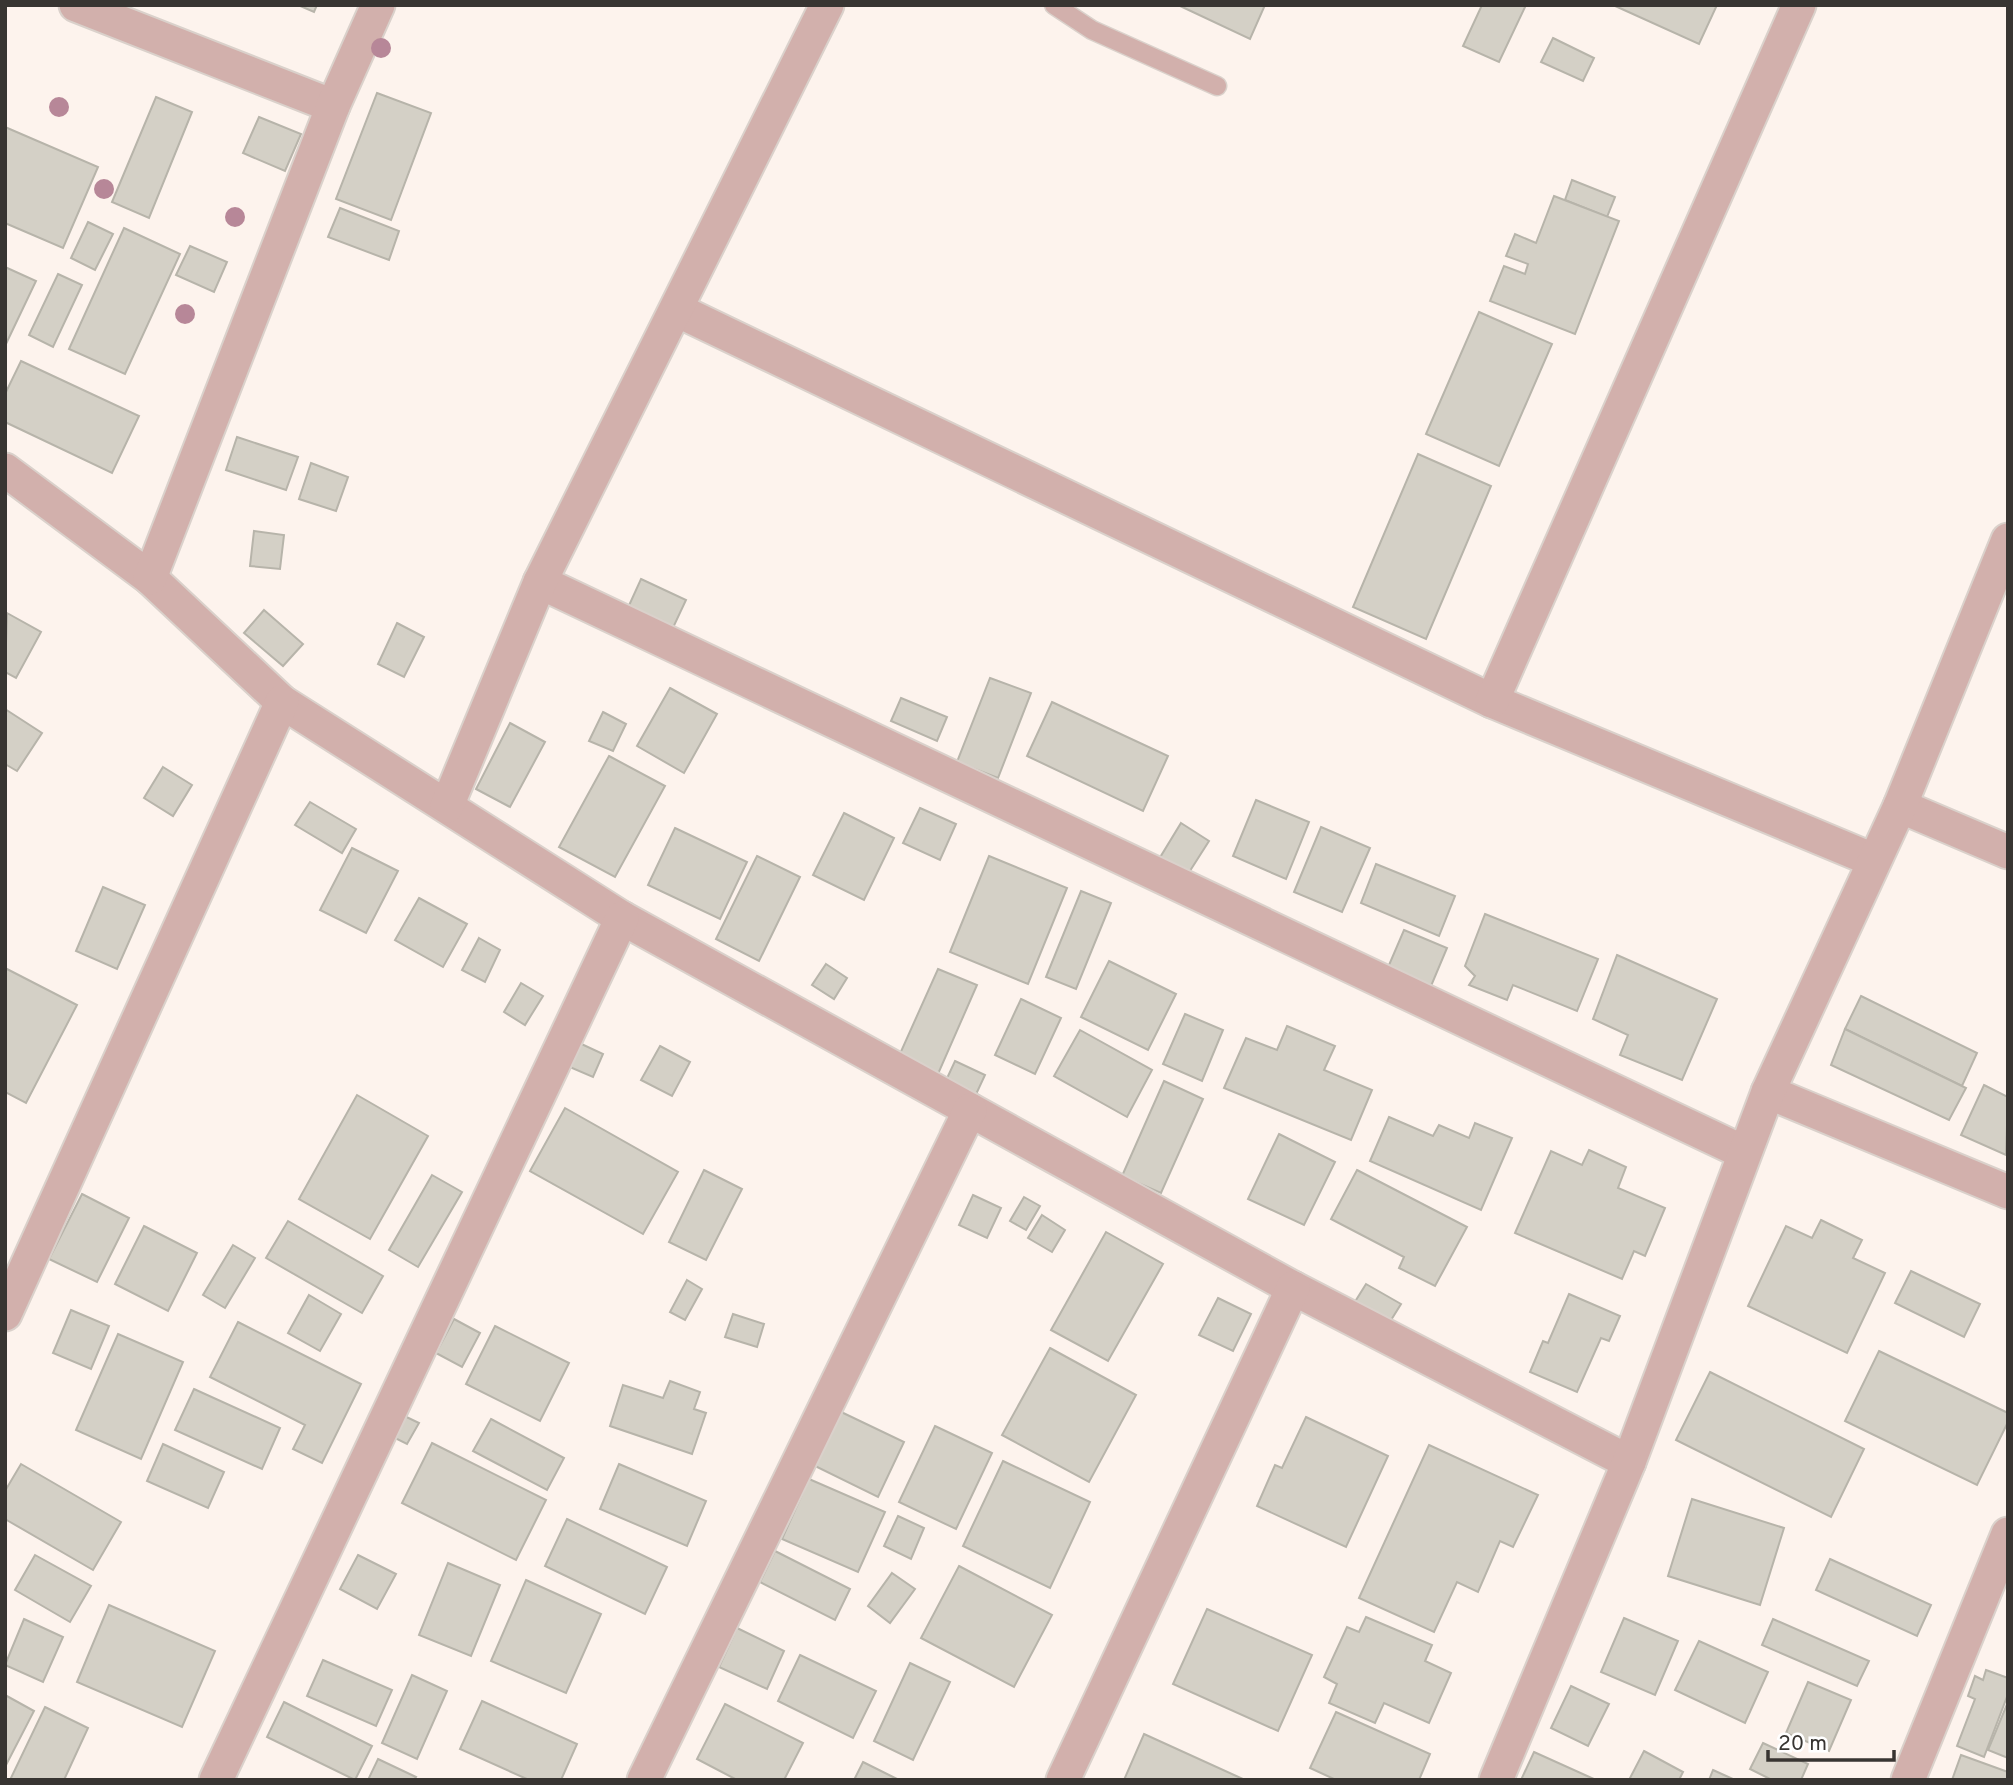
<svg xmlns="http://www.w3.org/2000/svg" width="2013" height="1785" font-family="Overpass,sans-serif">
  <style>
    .building { fill: #d4d0c6; stroke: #b7b4aa; stroke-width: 2 }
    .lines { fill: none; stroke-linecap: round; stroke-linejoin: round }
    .lane-casing { stroke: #dad1cb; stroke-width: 21 }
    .street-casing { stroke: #dad1cb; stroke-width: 37 }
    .lane { stroke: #d2b0ac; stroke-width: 18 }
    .street { stroke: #d2b0ac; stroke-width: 33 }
    .tree { fill: #b78798 }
  </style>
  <rect width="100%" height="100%" fill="#fdf3ed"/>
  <g class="building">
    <polygon points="298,5 317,5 314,12"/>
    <polygon points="1178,5 1265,5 1250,39"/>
    <polygon points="1482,5 1526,5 1499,62 1463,46"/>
    <polygon points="1613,5 1717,5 1699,44"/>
    <polygon points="1553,38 1594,58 1583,81 1541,62"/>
    <polygon points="377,93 431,113 391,220 336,199"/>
    <polygon points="156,97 192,112 149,218 112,202"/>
    <polygon points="259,117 301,134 285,171 243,153"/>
    <polygon points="5,127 98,167 63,248 5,223"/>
    <polygon points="1572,180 1615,197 1607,217 1565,200"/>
    <polygon points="1554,196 1619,221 1575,334 1490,301 1504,266 1525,274 1528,264 1506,256 1515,234 1536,243"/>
    <polygon points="340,208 399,231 389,260 328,237"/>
    <polygon points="88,222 113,234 95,270 71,258"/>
    <polygon points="124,228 180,254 125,374 69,349"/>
    <polygon points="190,246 227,262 214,292 176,275"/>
    <polygon points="5,267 36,281 5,346"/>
    <polygon points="58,274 82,285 53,347 29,335"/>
    <polygon points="1479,312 1552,344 1499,466 1426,434"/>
    <polygon points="21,361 139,416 112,473 5,422 5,394"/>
    <polygon points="237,437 298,457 286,490 226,470"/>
    <polygon points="1418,454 1491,486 1426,639 1353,607"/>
    <polygon points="311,463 348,477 336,511 299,499"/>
    <polygon points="254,531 284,535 280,569 250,566"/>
    <polygon points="641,579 686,600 671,632 626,612"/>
    <polygon points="264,610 303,644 283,666 244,633"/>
    <polygon points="7,613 41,632 16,678 5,672"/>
    <polygon points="397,623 424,637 404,677 378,664"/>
    <polygon points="990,678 1031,693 998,778 957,762"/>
    <polygon points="670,688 717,714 684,773 637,746"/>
    <polygon points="901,698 947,717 937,741 891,721"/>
    <polygon points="1052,702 1168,756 1143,811 1027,756"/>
    <polygon points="5,709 42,733 17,771 5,764"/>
    <polygon points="603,712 626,724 613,751 589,741"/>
    <polygon points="510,723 545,742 510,807 476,789"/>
    <polygon points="609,756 665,786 615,877 559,847"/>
    <polygon points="163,767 192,785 173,816 144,798"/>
    <polygon points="1256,800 1309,822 1286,879 1233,856"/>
    <polygon points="310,802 356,829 342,853 295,825"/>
    <polygon points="920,808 956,824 940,860 903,843"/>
    <polygon points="844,813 894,838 864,900 813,875"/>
    <polygon points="1181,823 1209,841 1181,885 1153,869"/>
    <polygon points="1321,827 1370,848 1342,912 1294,892"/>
    <polygon points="675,828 747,862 720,919 648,885"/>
    <polygon points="352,848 398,871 366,933 320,910"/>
    <polygon points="757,856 800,877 759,961 716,939"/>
    <polygon points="989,856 1067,888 1028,984 950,952"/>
    <polygon points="1376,864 1455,896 1439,936 1361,903"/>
    <polygon points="103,887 145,905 117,969 76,951"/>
    <polygon points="1081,891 1111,903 1076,989 1046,977"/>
    <polygon points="419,898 467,924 443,967 395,940"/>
    <polygon points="1485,914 1598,959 1577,1011 1513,985 1507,1000 1469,985 1475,976 1465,966"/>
    <polygon points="1404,930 1447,948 1426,998 1383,979"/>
    <polygon points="479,938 500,950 485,982 462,970"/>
    <polygon points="1617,955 1717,999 1682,1080 1620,1055 1628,1035 1593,1019"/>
    <polygon points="1109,961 1176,994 1148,1050 1081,1017"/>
    <polygon points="826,964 847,978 834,999 812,985"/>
    <polygon points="5,968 77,1005 26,1103 5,1092"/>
    <polygon points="938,969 977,985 938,1074 899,1056"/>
    <polygon points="521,983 543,996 525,1025 504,1012"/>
    <polygon points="1861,996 1977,1053 1962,1086 1845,1029"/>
    <polygon points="1021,999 1061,1018 1035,1074 995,1055"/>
    <polygon points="1185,1014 1223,1030 1202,1081 1163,1064"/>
    <polygon points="1287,1026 1335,1046 1324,1070 1372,1090 1351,1140 1224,1088 1246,1038 1277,1050"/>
    <polygon points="1845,1029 1966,1088 1949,1120 1831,1065"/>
    <polygon points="1080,1030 1152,1070 1127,1117 1054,1076"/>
    <polygon points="575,1041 603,1054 593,1077 565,1065"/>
    <polygon points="660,1046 690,1062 672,1096 641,1080"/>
    <polygon points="955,1061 985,1075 972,1103 942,1089"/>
    <polygon points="1164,1081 1203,1099 1161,1193 1122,1176"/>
    <polygon points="1984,1085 2008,1097 2006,1155 1961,1135"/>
    <polygon points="357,1095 428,1136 370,1239 299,1199"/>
    <polygon points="565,1108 678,1172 643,1234 530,1171"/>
    <polygon points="1389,1117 1433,1136 1439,1125 1469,1138 1475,1123 1512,1138 1481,1210 1370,1161"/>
    <polygon points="1279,1134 1335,1162 1304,1225 1248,1199"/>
    <polygon points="1589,1150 1626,1167 1618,1188 1665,1208 1645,1256 1634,1251 1622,1279 1515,1233 1551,1151 1582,1165"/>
    <polygon points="704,1170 742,1189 706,1260 669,1242"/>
    <polygon points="1357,1170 1467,1227 1435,1286 1399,1268 1404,1257 1331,1219"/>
    <polygon points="432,1175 462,1192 418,1267 389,1250"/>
    <polygon points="82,1194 129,1218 97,1282 49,1259"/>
    <polygon points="973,1195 1001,1208 987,1238 959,1225"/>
    <polygon points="1024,1197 1040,1206 1026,1230 1010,1221"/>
    <polygon points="1042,1215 1065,1230 1052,1252 1028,1238"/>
    <polygon points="1821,1220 1862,1240 1853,1258 1885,1273 1847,1353 1748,1306 1786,1226 1812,1238"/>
    <polygon points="288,1221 383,1276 362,1313 266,1258"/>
    <polygon points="144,1226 197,1253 168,1311 115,1284"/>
    <polygon points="1106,1232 1163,1264 1108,1361 1051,1330"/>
    <polygon points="233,1245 255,1258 225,1308 203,1295"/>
    <polygon points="1911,1271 1980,1304 1964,1337 1895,1303"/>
    <polygon points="687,1280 702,1289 685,1320 670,1312"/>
    <polygon points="1366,1284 1401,1304 1388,1325 1353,1305"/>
    <polygon points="1569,1294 1620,1316 1609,1341 1601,1338 1577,1392 1530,1372 1543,1341 1548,1343"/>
    <polygon points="309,1295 341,1314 320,1351 288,1333"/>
    <polygon points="1218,1298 1251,1314 1233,1351 1199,1335"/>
    <polygon points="71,1310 109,1326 91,1369 53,1353"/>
    <polygon points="733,1314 764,1324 757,1347 725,1337"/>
    <polygon points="454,1319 480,1333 462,1367 436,1353"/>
    <polygon points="238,1322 361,1384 322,1463 293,1449 305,1425 210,1377"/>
    <polygon points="495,1326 569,1363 540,1421 466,1384"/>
    <polygon points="118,1334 183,1362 141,1459 76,1430"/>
    <polygon points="1050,1348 1136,1395 1089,1482 1002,1435"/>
    <polygon points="1879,1351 2008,1413 2008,1422 1977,1485 1845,1421"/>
    <polygon points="1710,1372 1864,1449 1831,1517 1676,1440"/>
    <polygon points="670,1381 700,1392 694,1409 706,1413 692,1454 610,1426 623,1385 663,1398"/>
    <polygon points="194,1389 280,1428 262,1469 175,1430"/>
    <polygon points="837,1410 904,1442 878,1497 811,1464"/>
    <polygon points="396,1412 419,1423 407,1444 385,1433"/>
    <polygon points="1306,1417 1388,1456 1346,1547 1257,1506 1275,1465 1282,1468"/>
    <polygon points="491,1419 564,1458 547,1490 473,1451"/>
    <polygon points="935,1426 992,1453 956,1529 899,1502"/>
    <polygon points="432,1443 546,1500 516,1560 402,1503"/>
    <polygon points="163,1444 224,1472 208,1508 147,1481"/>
    <polygon points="1429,1445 1538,1495 1513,1547 1500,1541 1478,1592 1457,1582 1434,1632 1359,1598"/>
    <polygon points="1003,1461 1090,1502 1050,1588 963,1546"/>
    <polygon points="21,1464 121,1522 93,1570 5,1519 5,1491"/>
    <polygon points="619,1464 706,1501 687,1546 600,1509"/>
    <polygon points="809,1479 885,1512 858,1572 782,1539"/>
    <polygon points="1692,1499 1784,1528 1760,1605 1668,1576"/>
    <polygon points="898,1516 924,1528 911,1559 884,1546"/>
    <polygon points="567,1519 667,1567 645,1614 545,1566"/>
    <polygon points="775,1551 850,1589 835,1620 760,1582"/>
    <polygon points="35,1555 91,1586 70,1622 15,1590"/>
    <polygon points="358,1555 396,1574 377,1609 340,1589"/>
    <polygon points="1830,1559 1931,1605 1917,1636 1816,1590"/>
    <polygon points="448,1563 500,1585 471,1656 419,1635"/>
    <polygon points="959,1566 1052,1615 1014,1687 921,1638"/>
    <polygon points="892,1573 915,1589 890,1623 868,1606"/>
    <polygon points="526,1580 601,1614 566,1693 491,1661"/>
    <polygon points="109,1605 215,1651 182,1727 77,1682"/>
    <polygon points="1207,1609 1312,1655 1278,1731 1173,1684"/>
    <polygon points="1366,1617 1432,1645 1425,1661 1451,1673 1429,1723 1384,1703 1375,1723 1329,1703 1337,1684 1324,1677 1347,1627 1359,1632"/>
    <polygon points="1624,1618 1678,1641 1655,1695 1601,1672"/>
    <polygon points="24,1619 63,1637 43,1682 5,1665"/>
    <polygon points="1773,1619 1869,1661 1857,1686 1762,1645"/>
    <polygon points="737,1628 784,1651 767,1689 719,1667"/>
    <polygon points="1699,1641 1768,1672 1745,1723 1675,1690"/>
    <polygon points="800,1655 876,1691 853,1738 778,1701"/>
    <polygon points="323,1660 392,1690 376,1726 307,1696"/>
    <polygon points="910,1663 950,1682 913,1760 874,1741"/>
    <polygon points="1986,1670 2008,1678 2008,1694 1984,1757 1957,1746 1975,1699 1968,1696 1975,1676 1983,1680"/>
    <polygon points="412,1675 447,1691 417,1759 382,1743"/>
    <polygon points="1808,1682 1851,1700 1829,1751 1786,1733"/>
    <polygon points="1571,1686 1609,1704 1588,1746 1551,1728"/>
    <polygon points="5,1695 34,1711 5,1767"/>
    <polygon points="482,1701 577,1744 561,1780 529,1780 460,1749"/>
    <polygon points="284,1702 372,1746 355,1780 267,1737"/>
    <polygon points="2008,1702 2008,1758 1988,1750"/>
    <polygon points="725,1704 803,1743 784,1780 737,1780 697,1759"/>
    <polygon points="45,1707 88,1728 64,1780 10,1780"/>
    <polygon points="1336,1712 1430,1754 1419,1780 1336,1780 1310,1768"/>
    <polygon points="1144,1734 1245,1780 1124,1780"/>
    <polygon points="1763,1743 1808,1764 1801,1780 1772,1780 1750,1769"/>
    <polygon points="1644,1751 1683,1772 1679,1780 1629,1780"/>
    <polygon points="1534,1752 1596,1780 1521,1780"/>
    <polygon points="1961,1755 2008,1772 2008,1780 1952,1780"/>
    <polygon points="378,1759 416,1777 414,1780 368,1780"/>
    <polygon points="863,1762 899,1780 854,1780"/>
    <polygon points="1713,1770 1735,1780 1709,1780"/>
  </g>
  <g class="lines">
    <g class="lane-casing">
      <polyline id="lane" points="1054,5 1092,30 1217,86"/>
    </g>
    <g class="street-casing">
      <g id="street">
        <polyline points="76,5 333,106"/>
        <polyline points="677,310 1492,701 1873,860"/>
        <polyline points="5,470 150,578 282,702 622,918 1293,1288 1629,1462"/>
        <polyline points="150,578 333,106 378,5"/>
        <polyline points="540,582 1743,1152"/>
        <polyline points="1492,701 1799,5"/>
        <polyline points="447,806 540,582 827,5"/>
        <polyline points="1900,806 2008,852"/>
        <polyline points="1768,1092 2008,1192"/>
        <polyline points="5,1314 282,702"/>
        <polyline points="216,1780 622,918"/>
        <polyline points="644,1780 970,1110"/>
        <polyline points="1063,1780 1293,1288"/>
        <polyline points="1496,1780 1629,1462 1768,1092 1900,806 2008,540"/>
        <polyline points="1908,1780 2008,1534"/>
      </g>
    </g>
    <use href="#lane" class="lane"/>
    <use href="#street" class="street"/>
  </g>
  <g class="tree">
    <circle cx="381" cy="48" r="10"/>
    <circle cx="59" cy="107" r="10"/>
    <circle cx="104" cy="189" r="10"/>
    <circle cx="235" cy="217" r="10"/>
    <circle cx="185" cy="314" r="10"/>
  </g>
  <rect width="2013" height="1785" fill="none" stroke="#383532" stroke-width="14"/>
  <path d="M1768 1750v10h126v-10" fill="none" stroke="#383532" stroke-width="3.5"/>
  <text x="1778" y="1750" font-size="21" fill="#383532" stroke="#ffffff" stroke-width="5" paint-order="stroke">20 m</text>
</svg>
